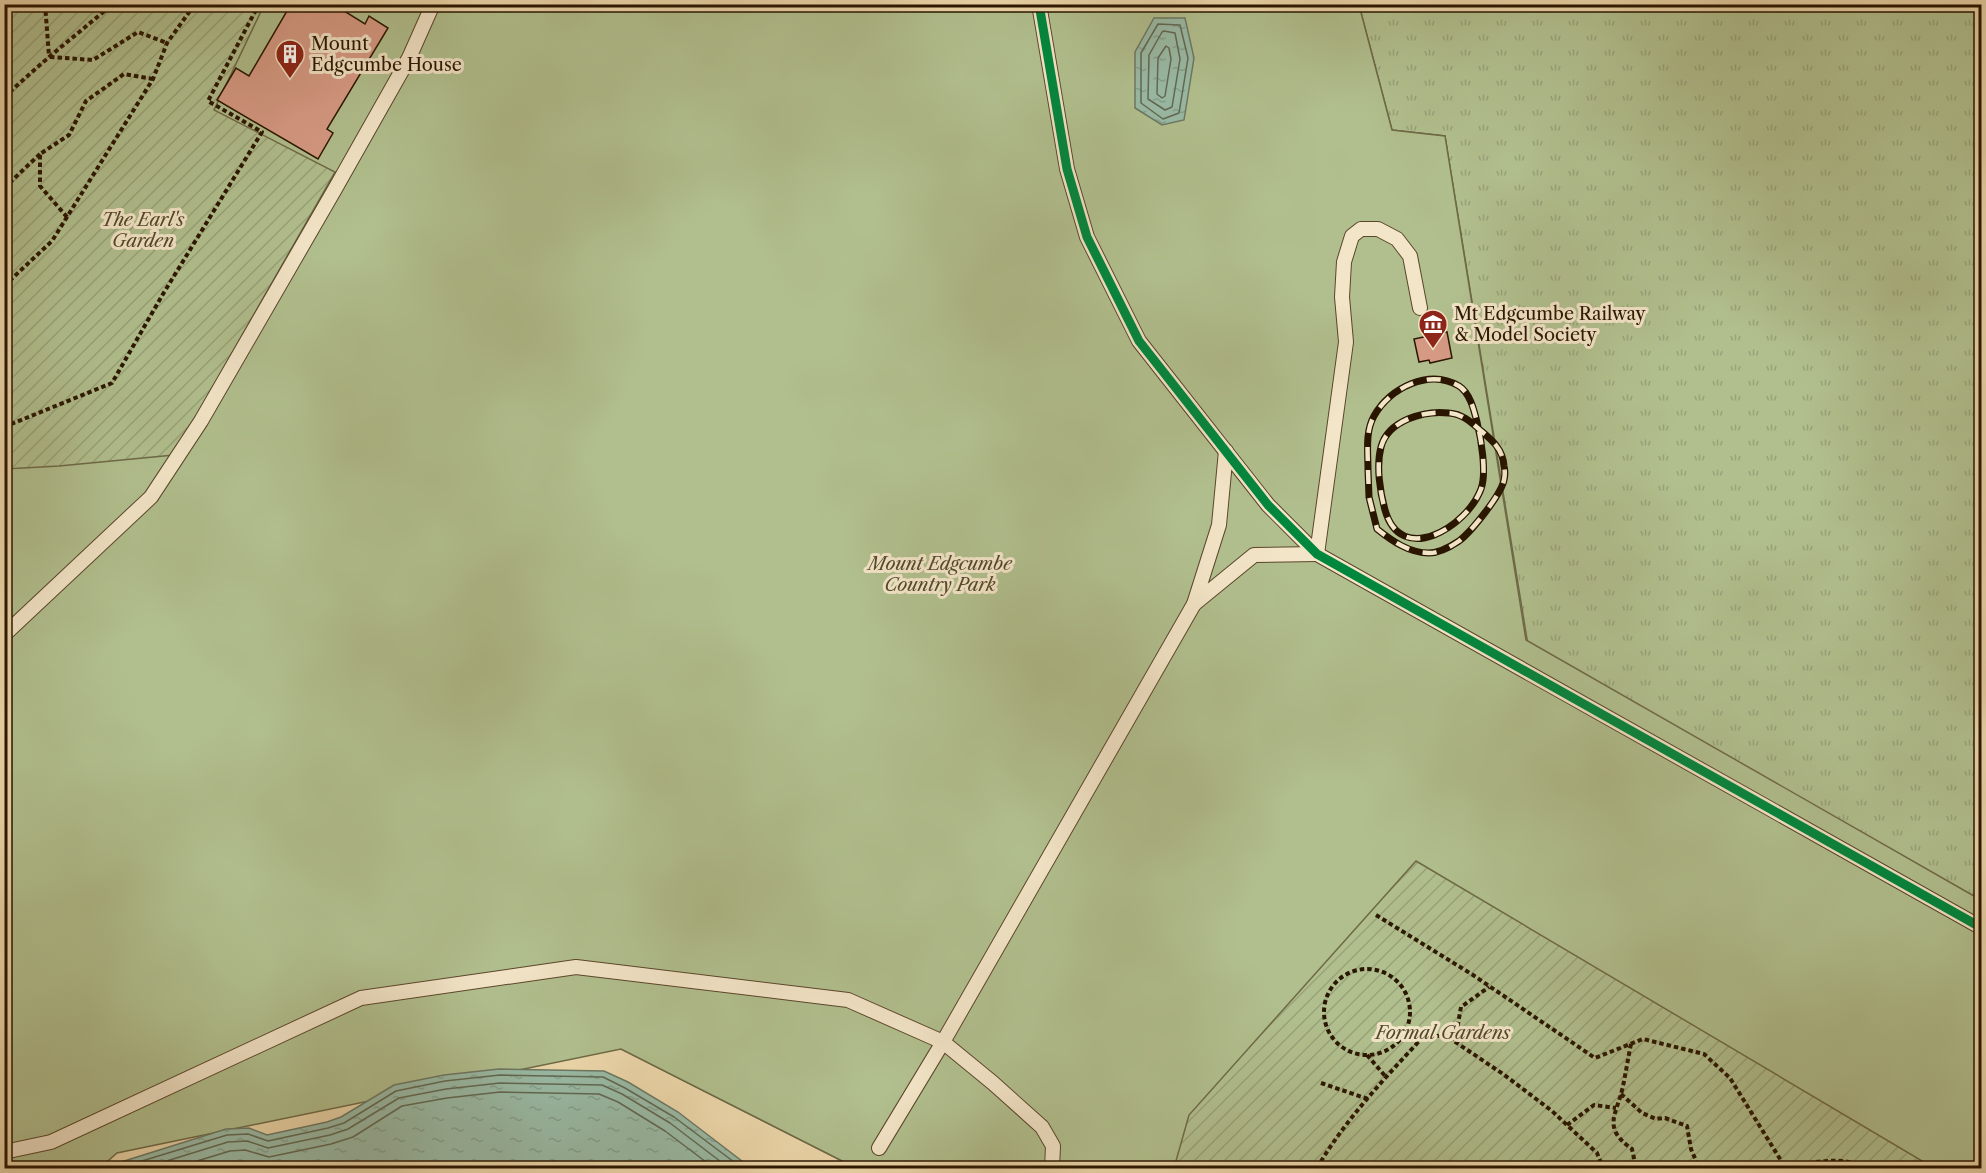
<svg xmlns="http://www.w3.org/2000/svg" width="1986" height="1173" font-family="'Libre Caslon Text',serif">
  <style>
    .grass { fill: url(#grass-tufts); stroke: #6e6a47; stroke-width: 1.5 }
    .park { fill: #b1bf8e; stroke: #6e6a47; stroke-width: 1.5 }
    .garden { fill: url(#garden-furrows); stroke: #6e6a47; stroke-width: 1.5 }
    .water { fill: url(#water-ripples); stroke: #6d7863; stroke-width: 1.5 }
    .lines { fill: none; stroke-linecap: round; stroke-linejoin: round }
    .shore { stroke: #626852; stroke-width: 1.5 }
    .building { fill: #d79b85; stroke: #2a1600; stroke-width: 1.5 }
    .service-casing { stroke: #5a462a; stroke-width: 16 }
    .path { stroke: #2a1600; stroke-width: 4; stroke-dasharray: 4.5 3; stroke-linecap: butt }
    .service { stroke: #f3e5c8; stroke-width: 14 }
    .rail-casing { stroke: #2a1600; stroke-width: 7 }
    .rail { stroke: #f3e5c8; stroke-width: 4.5; stroke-dasharray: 14; stroke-linecap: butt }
    .cycleway-casing { stroke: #f3e5c8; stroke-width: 13 }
    .cycleway { stroke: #00873e; stroke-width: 9 }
    .labels { text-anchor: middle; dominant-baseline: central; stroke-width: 6; stroke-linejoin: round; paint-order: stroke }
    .poi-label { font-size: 18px; fill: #2a1600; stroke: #f3e5c8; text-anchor: start }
    .park-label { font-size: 18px; font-style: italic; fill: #52492b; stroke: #f3e5c8 }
  </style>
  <defs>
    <pattern id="grass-tufts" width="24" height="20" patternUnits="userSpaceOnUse" patternTransform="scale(1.5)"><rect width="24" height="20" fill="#b1bf8e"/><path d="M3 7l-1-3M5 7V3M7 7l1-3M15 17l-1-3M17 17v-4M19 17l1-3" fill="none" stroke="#98a379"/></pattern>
    <pattern id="garden-furrows" width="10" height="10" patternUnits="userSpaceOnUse" patternTransform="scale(1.5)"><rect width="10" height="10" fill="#b1bf8e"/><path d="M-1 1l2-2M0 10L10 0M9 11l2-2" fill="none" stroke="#98a379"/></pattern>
    <pattern id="water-ripples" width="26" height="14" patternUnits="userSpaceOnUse" patternTransform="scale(1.5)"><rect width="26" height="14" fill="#99baa5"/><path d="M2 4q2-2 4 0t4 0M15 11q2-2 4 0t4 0" fill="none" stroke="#849f8c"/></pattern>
  </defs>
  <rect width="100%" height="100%" fill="#ecd7aa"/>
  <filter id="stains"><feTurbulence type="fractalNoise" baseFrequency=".00333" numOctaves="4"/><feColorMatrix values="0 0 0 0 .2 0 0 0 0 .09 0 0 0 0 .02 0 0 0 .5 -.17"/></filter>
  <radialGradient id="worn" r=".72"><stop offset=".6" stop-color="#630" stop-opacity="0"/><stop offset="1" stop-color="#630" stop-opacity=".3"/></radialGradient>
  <polygon class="grass" points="1359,5 1981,5 1981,1168 856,1168 621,1049 1351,540 1527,639 1445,136 1392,130"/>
  <polygon class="park" points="5,5 1359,5 1392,130 1445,136 1526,640 1981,900 1981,1168 856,1168 621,1049 117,1153 100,1168 5,1168"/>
  <g class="garden">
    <polygon points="5,5 264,5 214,110 335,172 174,455 59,466 5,469"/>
    <polygon points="1416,861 1934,1168 1174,1168 1189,1115"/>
  </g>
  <g class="water">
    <polygon points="1154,18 1185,18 1194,58 1184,120 1162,125 1135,108 1135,52"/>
    <polygon points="499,1069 604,1071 628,1082 678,1112 751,1168 102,1168 226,1129 249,1128 267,1135 327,1122 341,1117 394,1085 444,1075"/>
  </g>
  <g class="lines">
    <g class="shore">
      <polygon points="1158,24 1180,25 1188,58 1179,113 1163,119 1141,103 1141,53"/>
      <polygon points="1164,31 1175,33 1180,59 1172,107 1165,110 1148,99 1149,55 1162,32"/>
      <polygon points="1166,46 1169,48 1171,59 1165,96 1162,98 1157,94 1158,58"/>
      <polyline points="119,1168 227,1135 248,1134 268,1141 328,1128 344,1123 396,1091 445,1081 500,1075 603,1077 625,1088 674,1117 742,1168"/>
      <polyline points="144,1168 228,1142 247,1141 268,1148 330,1135 348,1129 399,1098 446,1089 500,1083 602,1085 622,1094 670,1123 729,1168"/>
      <polyline points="174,1168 230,1151 245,1150 269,1157 331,1144 353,1137 402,1106 447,1098 500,1092 599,1094 618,1102 665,1131 714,1168"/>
    </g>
  </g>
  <g class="building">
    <polygon points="291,4 333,4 365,24 369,16 388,28 327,129 333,133 318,159 217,100 236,68 249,76"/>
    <polygon points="1447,332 1452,358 1430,363 1429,360 1419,362 1414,339"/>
  </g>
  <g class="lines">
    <g class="service-casing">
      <g id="service">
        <polyline points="1039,4 1067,169 1087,237 1139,341 1268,505 1317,554 1982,928"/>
        <polyline points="1226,451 1219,525 1194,604 1254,555 1317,554"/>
        <polyline points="1317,554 1346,342 1342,297 1344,262 1352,236 1361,229 1378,229 1397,239 1410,256 1420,308"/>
        <polyline points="4,635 151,497 201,421 335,189 409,58 433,4"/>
        <polyline points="879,1148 943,1042 1194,604"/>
        <polyline points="4,1152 51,1142 361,998 576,967 848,1000 943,1042 993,1083 1042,1127 1053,1146 1052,1168"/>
      </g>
    </g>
    <g class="path">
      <polyline points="45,4 49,56"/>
      <polyline points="50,57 93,60 138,32 167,43"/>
      <polyline points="4,97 49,57 113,4"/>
      <polyline points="4,188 40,154"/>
      <polyline points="67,217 40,186 40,154 69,135 86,101 124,74 153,79"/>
      <polyline points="4,286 52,241 153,79 167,43 195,4"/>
      <polyline points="4,427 112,383 163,294 262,132 208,101 259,4"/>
      <path d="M 1376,915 L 1473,975 L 1595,1058 L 1643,1039 L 1704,1054 L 1730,1078 L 1785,1167 C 1807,1164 1844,1154 1863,1168"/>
      <circle cx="1367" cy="1012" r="43"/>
      <polyline points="1407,1028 1422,1038"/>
      <polyline points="1455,1041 1461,1007 1489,987"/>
      <path d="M 1631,1044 C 1628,1058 1626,1072 1623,1086 C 1617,1115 1601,1127 1632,1149 L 1636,1168"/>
      <polyline points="1367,1055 1386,1077"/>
      <polyline points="1321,1083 1368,1099"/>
      <polyline points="1621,1094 1642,1113 1656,1119 1665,1118 1687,1126 1691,1149 1699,1168"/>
      <polyline points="1567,1125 1594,1105 1616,1108"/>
      <path d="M 1317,1168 C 1345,1120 1384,1079 1422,1038 L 1445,1035 L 1503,1074 L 1552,1111 L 1597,1153 L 1603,1168"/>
      <polyline points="1779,1168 1785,1167"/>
    </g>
    <use href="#service" class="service"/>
    <g class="rail-casing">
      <path id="rail" d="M 1368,470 L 1369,497 L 1377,529 C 1392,541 1409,553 1429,553 C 1440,553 1450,547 1459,541 C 1471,532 1501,495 1504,480 C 1505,476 1505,470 1504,466 C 1503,449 1492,440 1480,430 C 1470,421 1462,414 1449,413 C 1425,410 1388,420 1381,447 C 1376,466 1380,492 1385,510 C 1401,567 1467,527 1481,489 C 1487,473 1481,438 1477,422 C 1474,410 1470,393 1459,386 C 1429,368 1390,388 1374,416 C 1365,432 1368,452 1368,470"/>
    </g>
    <use href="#rail" class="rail"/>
    <g class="cycleway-casing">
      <polyline id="cycleway" points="1039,4 1067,169 1087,237 1139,341 1268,505 1317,554 1982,928"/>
    </g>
    <use href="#cycleway" class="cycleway"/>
  </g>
  <defs>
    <g id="building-pin" transform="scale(1.5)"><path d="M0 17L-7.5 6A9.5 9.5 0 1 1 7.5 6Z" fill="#8f2418" stroke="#f3e5c8"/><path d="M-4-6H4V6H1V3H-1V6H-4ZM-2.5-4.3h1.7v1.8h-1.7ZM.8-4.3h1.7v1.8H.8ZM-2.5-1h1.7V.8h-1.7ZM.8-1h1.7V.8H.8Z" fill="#fff"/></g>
    <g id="museum-pin" transform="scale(1.5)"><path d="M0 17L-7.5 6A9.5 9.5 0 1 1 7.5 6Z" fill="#8f2418" stroke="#f3e5c8"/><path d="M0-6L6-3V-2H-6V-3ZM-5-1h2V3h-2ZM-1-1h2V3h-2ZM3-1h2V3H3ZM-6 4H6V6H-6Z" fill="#fff"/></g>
  </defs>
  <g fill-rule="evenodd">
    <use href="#building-pin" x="290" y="54"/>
    <use href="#museum-pin" x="1433" y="324"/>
  </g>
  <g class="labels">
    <g class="poi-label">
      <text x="311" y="44">Mount<tspan x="311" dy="21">Edgcumbe House</tspan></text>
      <text x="1454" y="314">Mt Edgcumbe Railway<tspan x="1454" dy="21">&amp; Model Society</tspan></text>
    </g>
    <g class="park-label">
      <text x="143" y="220">The Earl's<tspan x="143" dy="21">Garden</tspan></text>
      <text x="940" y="564">Mount Edgcumbe<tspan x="940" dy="21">Country Park</tspan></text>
      <text x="1443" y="1033">Formal Gardens</text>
    </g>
  </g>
  <rect width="1986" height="1173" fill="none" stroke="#ecd7aa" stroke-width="24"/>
  <rect x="6" y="6" width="1974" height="1161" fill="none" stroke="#2a1600" stroke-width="3"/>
  <rect x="12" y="12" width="1962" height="1149" fill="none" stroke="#2a1600" stroke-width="1.5"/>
  <rect width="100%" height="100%" filter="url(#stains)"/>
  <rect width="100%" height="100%" fill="url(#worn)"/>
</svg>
